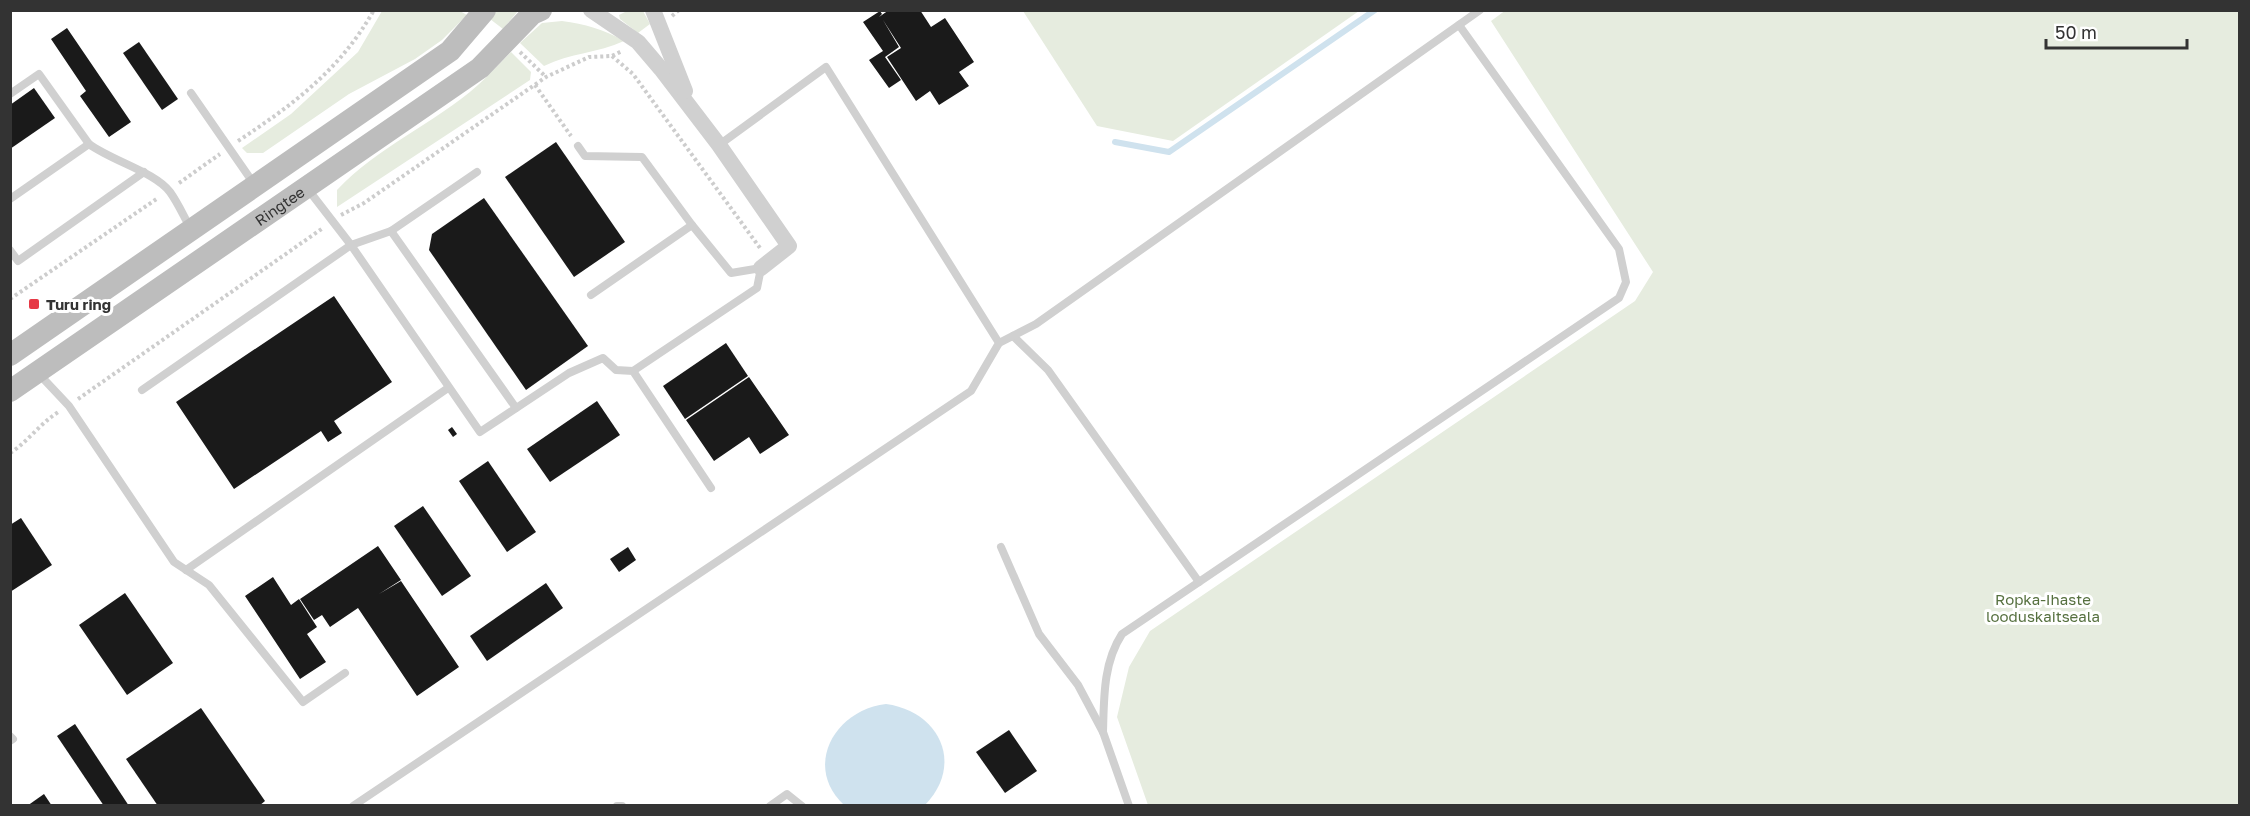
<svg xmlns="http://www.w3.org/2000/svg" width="2250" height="816" font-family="'Golos Text',sans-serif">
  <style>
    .green { fill: #e6ecdf }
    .water { fill: #cfe2ee }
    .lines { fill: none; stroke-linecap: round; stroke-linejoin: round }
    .stream { stroke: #cfe2ee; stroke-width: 6 }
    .building { fill: #1a1a1a }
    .path { stroke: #cdcdcd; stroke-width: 4; stroke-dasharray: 3 3; stroke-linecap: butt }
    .lane { stroke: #d0d0d0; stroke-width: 8 }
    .street { stroke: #d0d0d0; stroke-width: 16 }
    .secondary { stroke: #bdbdbd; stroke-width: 22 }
    .poi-dot { fill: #e63946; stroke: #fff; stroke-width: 2 }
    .labels { text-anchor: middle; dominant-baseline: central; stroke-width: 6; stroke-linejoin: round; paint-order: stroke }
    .street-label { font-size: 15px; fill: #333; stroke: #fff }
    .poi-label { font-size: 15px; font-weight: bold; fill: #333; stroke: #fff; text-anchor: start }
    .park-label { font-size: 15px; fill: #56703f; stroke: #fff }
  </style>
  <rect width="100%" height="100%" fill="#fff"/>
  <g class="green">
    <polygon points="1506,10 2239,11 2239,805 1148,805 1117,717 1129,667 1150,631 1635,301 1653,272 1491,21"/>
    <polygon points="382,11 460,11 467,15 442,40 415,59 349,94 263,153 247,153 242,148 291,114 358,52"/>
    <polygon points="496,11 518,11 503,29 490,19"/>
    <polygon points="627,11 643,11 650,24 638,33 620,19 619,15"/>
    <polygon points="1023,11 1359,11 1173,141 1097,126"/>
    <path d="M 562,21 C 585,24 603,29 624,41 C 598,53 570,53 544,66 L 520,43 L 542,23 Z"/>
    <path d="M 511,52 L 531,72 L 530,80 L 337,207 L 337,190 C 377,147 434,124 478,85 C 489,75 500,63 511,52 Z"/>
  </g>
  <path class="water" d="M 886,704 C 939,711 965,764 925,805 L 844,805 C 803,767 834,710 886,704 Z"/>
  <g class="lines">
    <polyline class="stream" points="1115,142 1169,152 1375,10"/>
  </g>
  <g class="building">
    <polygon points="889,10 920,10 931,27 945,18 974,62 959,72 969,86 939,105 930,91 916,101 887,57 901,48 883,20 899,47 885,57 901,80 889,88 869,60 883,51 863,22 880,11 882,14 879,17"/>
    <polygon points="67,28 131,122 109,137 80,96 86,91 51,39"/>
    <polygon points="139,42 178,99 162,110 123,53"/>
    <polygon points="34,88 55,118 10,149 10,105"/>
    <polygon points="556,142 625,242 574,277 505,177"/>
    <polygon points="484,198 588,346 526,390 429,250 432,234"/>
    <polygon points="334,296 392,382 334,421 342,433 328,442 321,431 234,489 176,402"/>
    <polygon points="726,343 748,376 685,419 663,386"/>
    <polygon points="749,377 789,435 760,454 749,437 714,461 686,420"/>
    <polygon points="597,401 620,435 550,482 527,449"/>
    <polygon points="452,427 457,434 453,437 448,430"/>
    <polygon points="488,461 536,532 507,552 459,481"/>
    <polygon points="423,506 471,576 442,596 394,526"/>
    <polygon points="21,518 52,565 10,592 10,525"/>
    <polygon points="378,546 401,580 379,594 401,581 459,667 417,696 358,608 330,627 322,615 314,620 300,599"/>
    <polygon points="628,547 636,560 619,572 610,559"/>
    <polygon points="273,577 291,605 299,599 317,627 307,634 326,662 300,679 245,596"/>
    <polygon points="546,583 563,608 487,661 470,636"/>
    <polygon points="125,593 173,663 127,695 79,625"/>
    <polygon points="201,708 265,801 259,806 158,806 126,759"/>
    <polygon points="75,724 129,806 104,806 57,736"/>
    <polygon points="1009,730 1037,771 1005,793 976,752"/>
    <polygon points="44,794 52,806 27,806"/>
  </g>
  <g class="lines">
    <g class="path">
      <polyline points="672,16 679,10"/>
      <polyline points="520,52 546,77"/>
      <polyline points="612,56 633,74 760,248"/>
      <polyline points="535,85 571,136"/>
      <path d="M 238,141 C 294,104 340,70 374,10"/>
      <polyline points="179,183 220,154"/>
      <polyline points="341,215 364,203 546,77 589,57 612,56 622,51"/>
      <polyline points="10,299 158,198"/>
      <polyline points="78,399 323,228"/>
      <path d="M 10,453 C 29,441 40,423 60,411"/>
    </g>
    <g class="lane">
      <polyline points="191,93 254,184"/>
      <polyline points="10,94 39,74 89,144"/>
      <polyline points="578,146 585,156 642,157 692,225"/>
      <polyline points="307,188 351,245 480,432 569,373 603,358 616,370 633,371 711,488"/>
      <path d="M 10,199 L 89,144 C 112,161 155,172 170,192 C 178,203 184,217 191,229"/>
      <polyline points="391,231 516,408"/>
      <polyline points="10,250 18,261 144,172"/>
      <polyline points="591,295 692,225 731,273 761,268 757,288 633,371"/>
      <polyline points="1013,336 1048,370 1199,582"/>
      <polyline points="999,343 1036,324 1480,10"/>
      <polyline points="38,373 69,406 174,562 209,585 303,702 345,673"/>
      <polyline points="142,390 351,245 391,231 477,172"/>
      <polyline points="1001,547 1039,634 1078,685 1103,732 1129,806"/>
      <polyline points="186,570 448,388"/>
      <path d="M 1103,732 C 1104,699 1103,663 1122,634 L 1619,298 L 1626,282 L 1619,249 L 1459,25"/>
      <polyline points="10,736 13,739 10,741"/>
      <polyline points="353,806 971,391 999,343 826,67 719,145"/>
      <polyline points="617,806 622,806"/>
      <polyline points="770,806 787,794 802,806"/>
    </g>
    <g class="street">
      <polyline points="591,10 638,42 661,69 719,145 789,246 761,268"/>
      <polyline points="653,10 685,91"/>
    </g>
    <g class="secondary">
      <polyline points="10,355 450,51 485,10"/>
      <path id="s1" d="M 10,391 L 480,68 L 532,14 L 541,10"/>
    </g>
  </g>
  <rect class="poi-dot" x="28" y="298" width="12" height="12" rx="3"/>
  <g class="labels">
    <g class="street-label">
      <text stroke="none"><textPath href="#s1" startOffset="327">Ringtee</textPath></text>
    </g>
    <g class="poi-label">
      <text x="46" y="304">Turu ring</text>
    </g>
    <g class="park-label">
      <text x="2043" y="599">Ropka-Ihaste<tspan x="2043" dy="17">looduskaitseala</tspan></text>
    </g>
  </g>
  <rect width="2250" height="816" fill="none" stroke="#333333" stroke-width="24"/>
  <path d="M2046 39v9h141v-9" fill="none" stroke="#333333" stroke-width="3"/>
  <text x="2055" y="39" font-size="18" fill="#333333" stroke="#ffffff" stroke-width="4.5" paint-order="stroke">50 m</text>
</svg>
